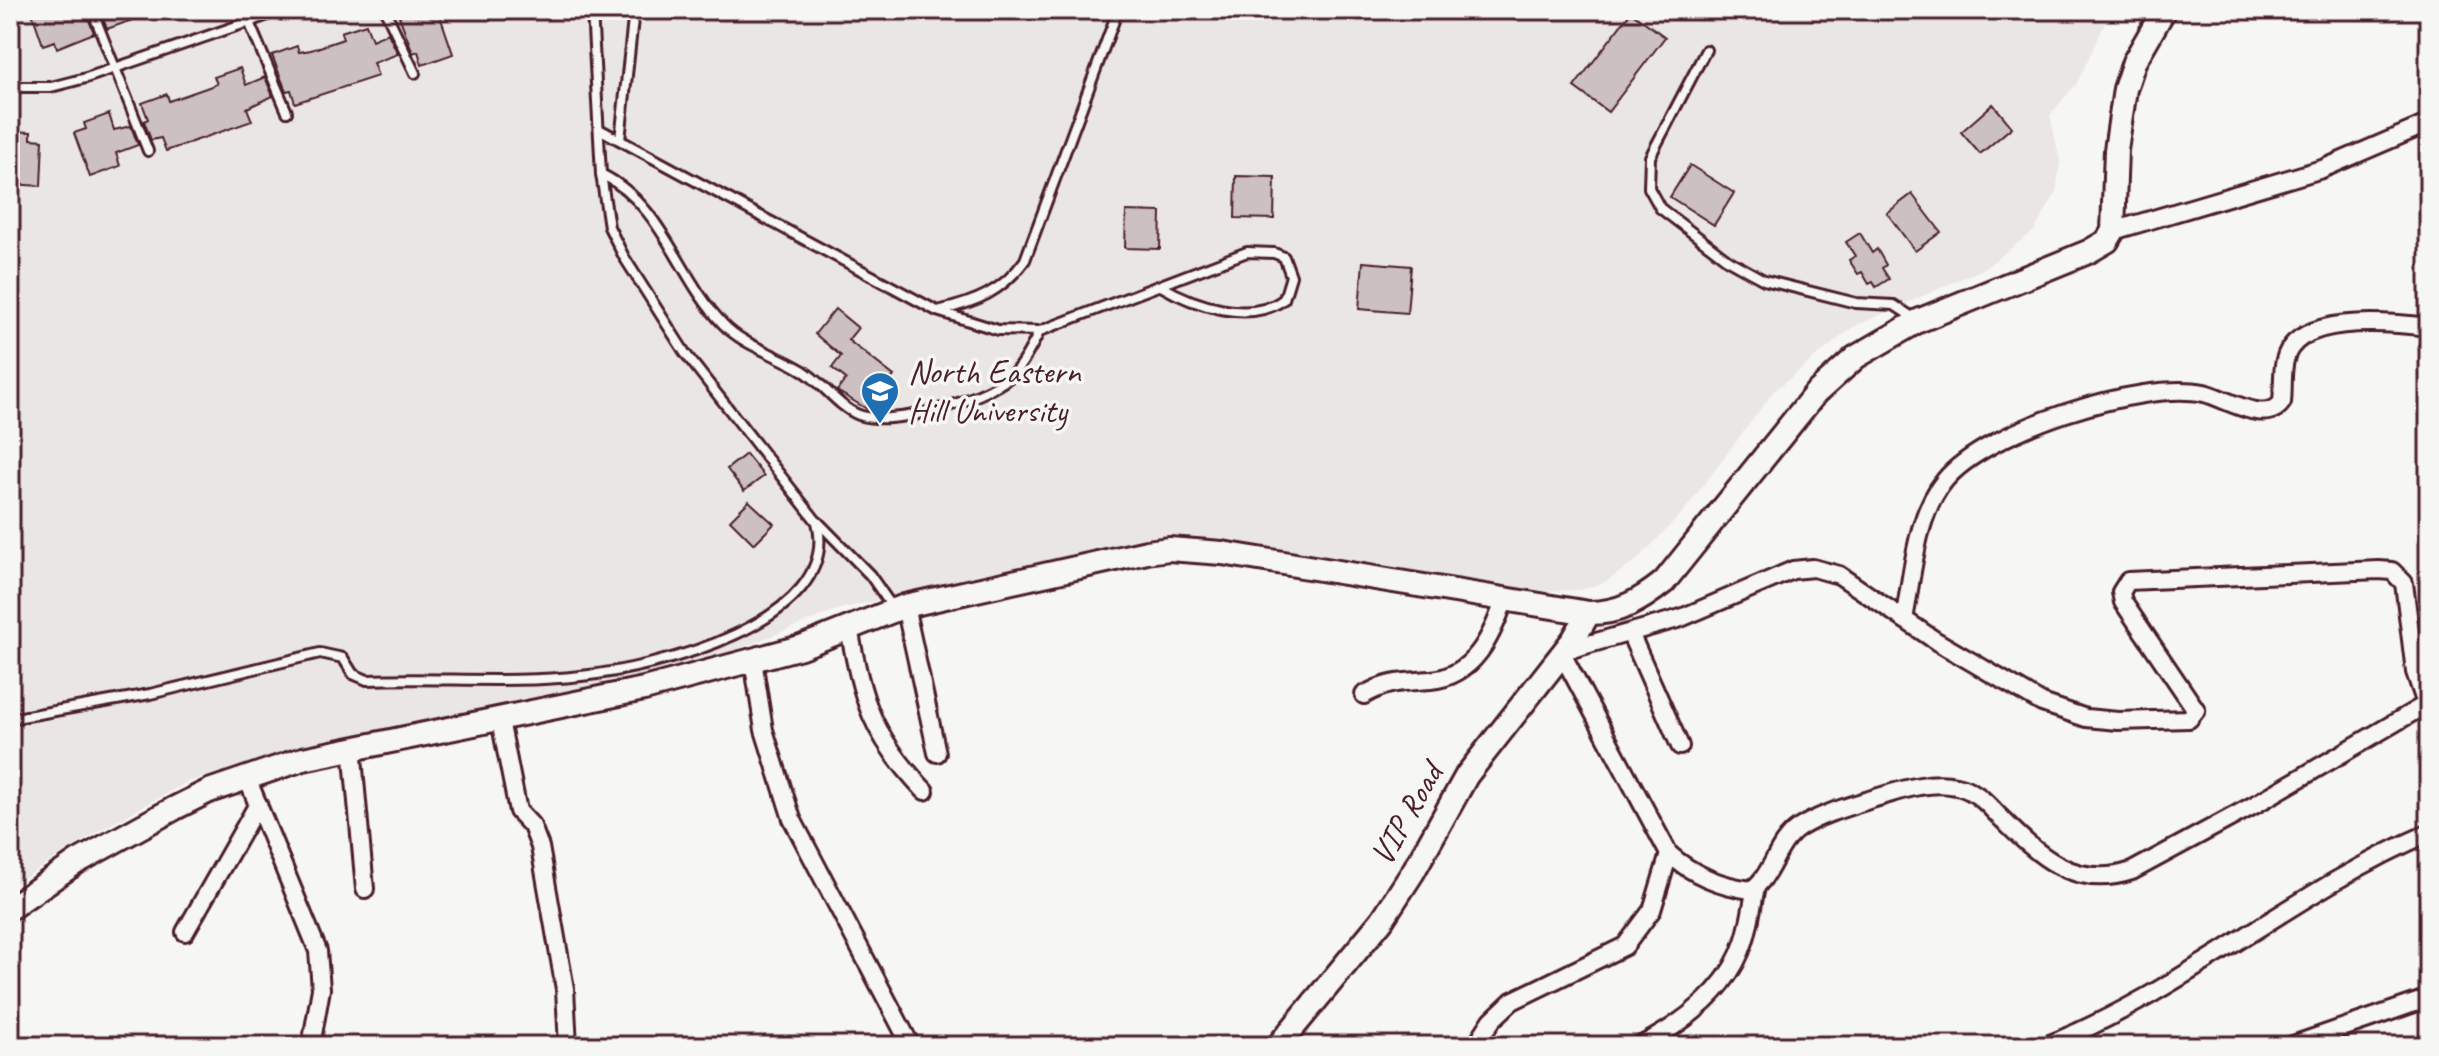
<svg xmlns="http://www.w3.org/2000/svg" width="2439" height="1056" font-family="Caveat,sans-serif">
  <style>
    .built { fill: #e9e6e3 }
    .building { fill: #ccc1c0; stroke: #4a1f2b; stroke-width: 2 }
    .lines { fill: none; stroke-linecap: round; stroke-linejoin: round }
    .service-casing { stroke: #4a1f2b; stroke-width: 14 }
    .minor-casing { stroke: #4a1f2b; stroke-width: 22 }
    .tertiary-casing { stroke: #4a1f2b; stroke-width: 28 }
    .service { stroke: #f6f6f2; stroke-width: 8 }
    .minor { stroke: #f6f6f2; stroke-width: 16 }
    .tertiary { stroke: #f6f6f2; stroke-width: 22 }
    .labels { text-anchor: middle; dominant-baseline: central; stroke-width: 7; stroke-linejoin: round; paint-order: stroke }
    .poi-label { font-size: 34px; fill: #4a1f2b; stroke: #f6f6f2; text-anchor: start }
    .street-label { font-size: 34px; fill: #4a1f2b; stroke: #f6f6f2 }
  </style>
  <rect width="100%" height="100%" fill="#f6f6f2"/>
  <filter id="ink" filterUnits="userSpaceOnUse"><feTurbulence type="fractalNoise" baseFrequency=".0125" numOctaves="2"/><feDisplacementMap in="SourceGraphic" scale="16" xChannelSelector="R" yChannelSelector="G"/><feConvolveMatrix kernelMatrix="1 2 1 2 8 2 1 2 1" color-interpolation-filters="sRGB"/></filter>
  <g filter="url(#ink)">
    <polygon class="built" points="10,10 2111,10 2077,83 2050,115 2060,161 2056,193 2034,231 1983,269 1853,327 1822,352 1774,391 1684,511 1636,561 1605,582 1581,590 1533,591 1168,536 839,609 703,663 552,701 293,749 187,782 102,829 10,887"/>
    <g class="building">
      <polygon points="31,10 85,10 94,33 57,48 55,41 43,45"/>
      <polygon points="100,10 152,10 152,13 107,29"/>
      <polygon points="417,10 438,10 453,54 422,65 418,51 413,53 399,16"/>
      <polygon points="1631,12 1665,37 1608,112 1574,87"/>
      <polygon points="366,24 372,40 388,33 398,54 373,63 378,76 295,103 291,90 286,91 272,55 297,46 299,52 311,50 343,39 341,32"/>
      <polygon points="240,68 246,85 265,77 273,96 247,108 252,121 166,151 161,138 151,140 144,121 148,119 142,103 167,94 169,101 206,88 217,84 214,77"/>
      <polygon points="1993,104 2012,127 1980,154 1961,132"/>
      <polygon points="109,114 114,130 131,126 138,145 116,153 120,166 90,177 74,133 86,129 84,123"/>
      <polygon points="10,131 31,132 31,139 43,140 41,186 10,184"/>
      <polygon points="1690,165 1734,193 1714,225 1670,197"/>
      <polygon points="1236,176 1275,177 1274,219 1235,218"/>
      <polygon points="1912,194 1941,232 1915,251 1887,213"/>
      <polygon points="1126,211 1161,212 1160,249 1125,248"/>
      <polygon points="1860,233 1872,253 1877,249 1886,265 1882,268 1889,279 1876,287 1873,282 1869,284 1862,272 1858,274 1849,260 1855,256 1846,242"/>
      <polygon points="1363,262 1411,266 1407,313 1359,309"/>
      <polygon points="835,309 858,328 848,340 894,376 867,409 837,391 846,379 832,368 841,356 815,334"/>
      <polygon points="746,454 764,476 744,491 727,469"/>
      <polygon points="749,501 774,524 754,544 730,520"/>
    </g>
    <g class="lines">
      <g class="service-casing">
        <g id="service">
          <polyline points="92,10 148,151"/>
          <polyline points="244,10 287,112"/>
          <polyline points="385,10 415,73"/>
          <polyline points="1706,50 1650,157 1649,188 1660,208 1728,260 1764,280 1856,303 1894,305 1914,318"/>
          <polyline points="10,87 51,87 86,78 283,10"/>
          <path d="M 599,129 L 937,311 L 998,330 L 1040,331 L 1247,252 L 1274,253 L 1284,257 L 1291,276 L 1284,299 C 1251,325 1193,305 1161,286"/>
          <polyline points="620,140 634,10"/>
          <path d="M 601,174 C 663,204 677,276 723,324 C 744,346 776,354 802,370 C 822,382 838,407 859,415 C 893,428 983,400 1010,377 C 1023,365 1031,347 1040,331"/>
          <path d="M 938,311 C 976,302 1002,292 1025,260 L 1118,10"/>
          <polyline points="818,522 870,575 893,608"/>
          <path d="M 10,719 L 150,694 L 320,653 L 343,658 L 353,674 L 367,680 C 438,677 511,684 581,676 C 653,669 843,623 817,522 L 685,353 L 624,257 L 609,227 L 601,174 L 592,10"/>
        </g>
      </g>
      <g class="minor-casing">
        <g id="minor">
          <polyline points="2113,231 2322,169 2429,123"/>
          <polyline points="905,606 937,753"/>
          <path d="M 1904,619 C 1913,575 1915,516 1945,480 C 1986,430 2141,380 2204,393 C 2226,398 2266,426 2282,402 C 2284,385 2280,361 2291,347 C 2315,315 2395,323 2429,327"/>
          <path d="M 849,628 C 863,703 871,734 925,791"/>
          <polyline points="1630,633 1680,746"/>
          <polyline points="753,660 764,730 792,819 911,1046"/>
          <path d="M 1364,695 C 1388,681 1404,682 1431,680 C 1474,676 1492,636 1504,601"/>
          <path d="M 2425,705 L 2256,804 L 2132,871 C 2072,891 2035,852 1996,813 C 1985,801 1973,789 1956,786 C 1928,780 1899,791 1872,799 C 1847,807 1821,814 1799,828 C 1775,844 1773,876 1751,890 C 1720,886 1693,875 1669,854 L 1561,652 L 1681,618 L 1793,570 L 1813,568 L 1839,575 L 1936,641 L 2042,703 L 2086,718 L 2118,721 L 2189,719 L 2196,710 L 2123,602 L 2121,592 L 2128,581 L 2379,570 L 2392,571 L 2404,583 L 2415,672 L 2429,713"/>
          <polyline points="500,720 518,811 532,826 540,847 565,989 568,1046"/>
          <polyline points="352,747 365,889"/>
          <polyline points="247,778 318,951 321,989 311,1046"/>
          <polyline points="185,932 258,804"/>
          <polyline points="1475,1046 1492,1020 1512,1001 1625,946 1652,910 1669,854"/>
          <path d="M 1640,1046 C 1682,1024 1729,990 1744,942 C 1750,925 1752,905 1756,887"/>
          <path d="M 2045,1046 C 2183,992 2294,891 2429,833"/>
          <polyline points="2290,1046 2429,998"/>
        </g>
      </g>
      <g class="tertiary-casing">
        <g id="tertiary">
          <path d="M 10,908 L 77,862 L 175,808 L 209,791 L 303,759 L 644,689 L 801,647 L 905,606 L 1147,552 L 1169,549 L 1222,553 L 1589,613 C 1620,613 1640,601 1664,582 L 1815,394 L 1856,357 L 1918,321 L 2088,252 L 2107,241 L 2113,231 L 2116,150 L 2125,89 L 2134,62 L 2164,10"/>
          <polyline points="1278,1046 1382,920 1413,872 1467,775 1573,640 1589,613"/>
        </g>
      </g>
      <use href="#service" class="service"/>
      <use href="#minor" class="minor"/>
      <use href="#tertiary" class="tertiary"/>
    </g>
  </g>
  <defs>
    <g id="university-pin" transform="scale(2)"><path d="M0 17L-7.5 6A9.5 9.5 0 1 1 7.5 6Z" fill="#1f6fb2" stroke="#f6f6f2"/><path d="M0-5L7-2L0 1L-7-2ZM-4 1L0 2.5L4 1V4Q0 6-4 4Z" fill="#fff"/></g>
  </defs>
  <g fill-rule="evenodd">
    <use href="#university-pin" x="880" y="391"/>
  </g>
  <g class="labels">
    <g class="poi-label">
      <text x="908" y="371">North Eastern<tspan x="908" dy="39">Hill University</tspan></text>
    </g>
    <g class="street-label">
      <text transform="translate(1406 814) rotate(-60)">VIP Road</text>
    </g>
  </g>
  <rect width="2439" height="1056" fill="none" stroke="#f6f6f2" stroke-width="40"/>
  <rect x="20" y="20" width="2399" height="1016" fill="none" stroke="#4a1f2b" stroke-width="3" filter="url(#ink)"/>
</svg>
